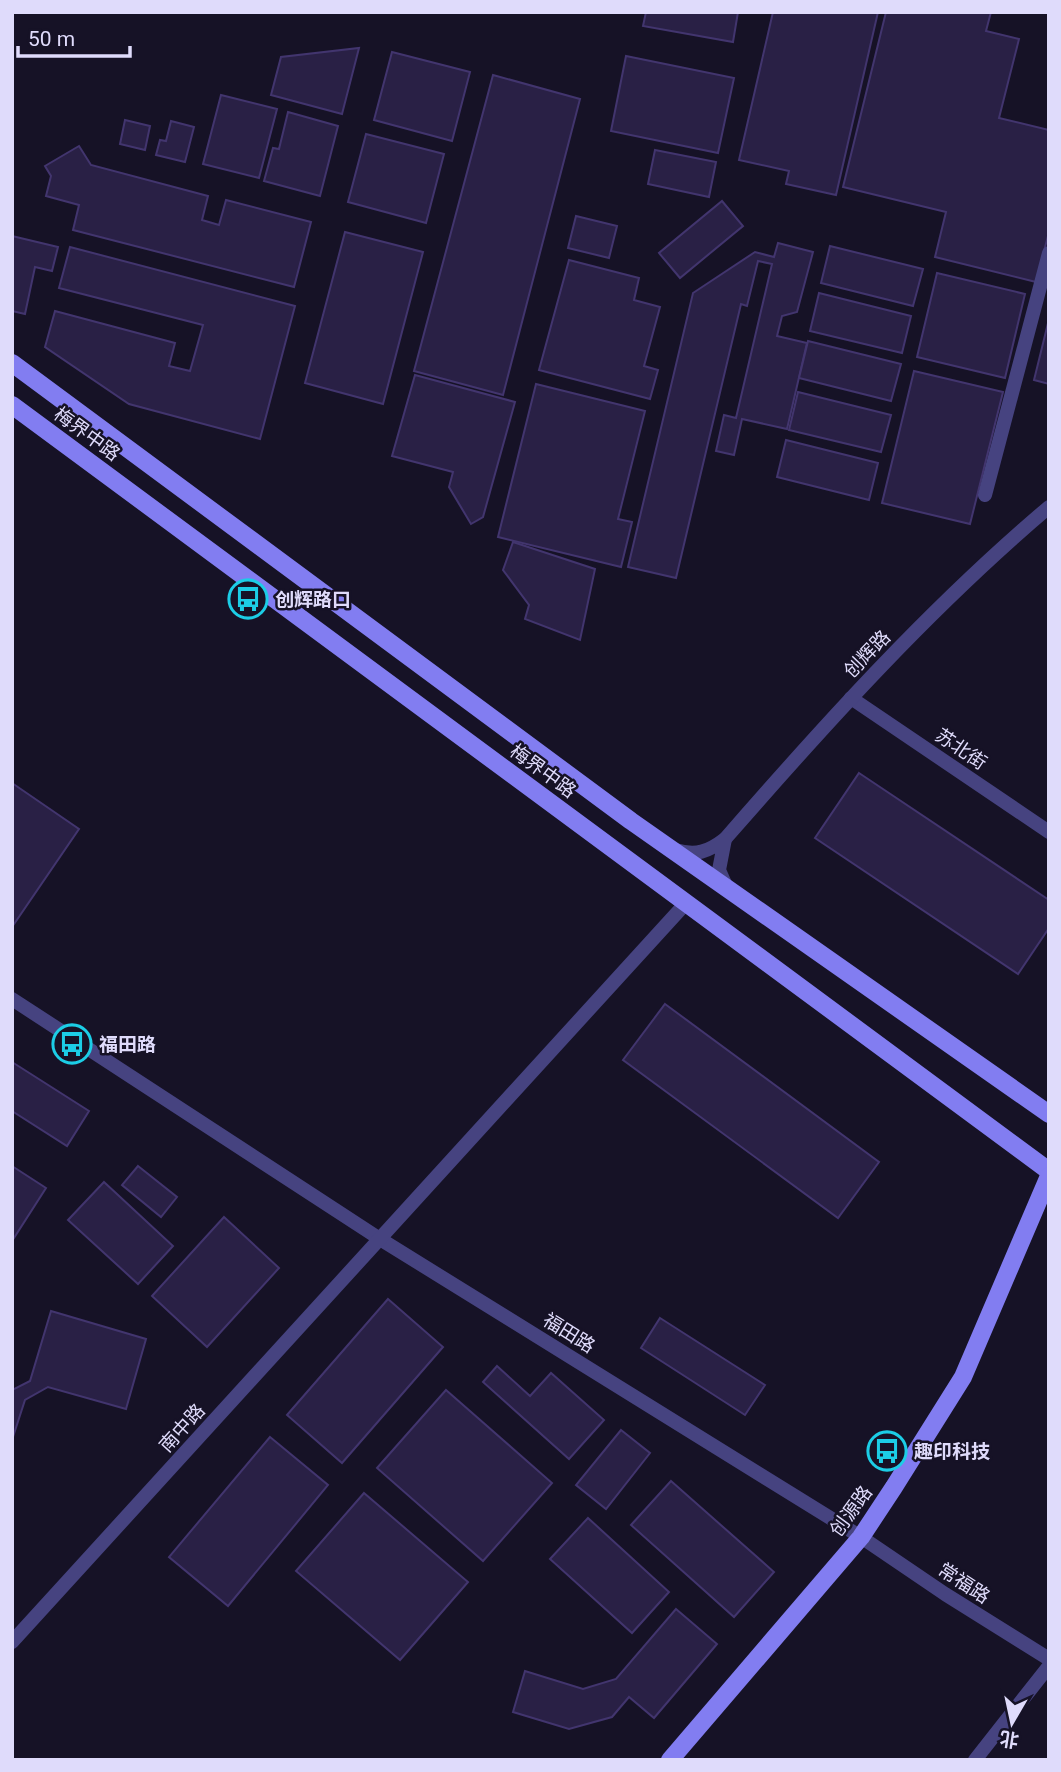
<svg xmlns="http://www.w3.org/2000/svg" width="1061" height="1772" font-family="Roboto,'Noto Sans SC',sans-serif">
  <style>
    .building { fill: #292045; stroke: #42356e; stroke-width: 2 }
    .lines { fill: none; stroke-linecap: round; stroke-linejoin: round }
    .street { stroke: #464380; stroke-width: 14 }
    .secondary { stroke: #827df1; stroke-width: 18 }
    .labels { text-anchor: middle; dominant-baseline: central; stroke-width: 5; stroke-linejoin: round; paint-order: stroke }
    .street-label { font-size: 19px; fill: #dfdbfb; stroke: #161226 }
    .poi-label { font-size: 19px; font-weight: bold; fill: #dfdbfb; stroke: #161226; text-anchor: start }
  </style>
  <rect width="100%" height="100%" fill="#161226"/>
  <g class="building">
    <polygon points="646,12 738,12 733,42 643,26"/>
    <polygon points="773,12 878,12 836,195 786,184 789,171 739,160"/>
    <polygon points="886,12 991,12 986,31 1019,39 999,118 1049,130 1049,232 1036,282 935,257 946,212 843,187"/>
    <polygon points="359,48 342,114 271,95 281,57"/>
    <polygon points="392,52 470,72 452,141 374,120"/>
    <polygon points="626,56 734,78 718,153 611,131"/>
    <polygon points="493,75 580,99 503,395 414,371"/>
    <polygon points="221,95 277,109 259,178 203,164"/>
    <polygon points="288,112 338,126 320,196 264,181 273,148 279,149"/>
    <polygon points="125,120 150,126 145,150 120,144"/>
    <polygon points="171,121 194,127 185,162 156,155 160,140 166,141"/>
    <polygon points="366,134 444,154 426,223 348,202"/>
    <polygon points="79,146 91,165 208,196 202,220 219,225 226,200 311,222 294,287 73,230 79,205 46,196 51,176 45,166"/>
    <polygon points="655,150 716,162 709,197 648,184"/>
    <polygon points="722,201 743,226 680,278 659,253"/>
    <polygon points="576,216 617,226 609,258 568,248"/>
    <polygon points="345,232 423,252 383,404 305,383"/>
    <polygon points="12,236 58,247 52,271 35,267 25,314 12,311"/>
    <polygon points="778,243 813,252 797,312 782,316 777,336 807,343 787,429 742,419 734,455 716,451 724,415 736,418 772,264 758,261 747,306 741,304 676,578 628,567 693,293 755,252 774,257"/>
    <polygon points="830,246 923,269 913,306 821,283"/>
    <polygon points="70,247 295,306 260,439 129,404 45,347 55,311 175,343 169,366 190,371 203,325 59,288"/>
    <polygon points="569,260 639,278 634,300 660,307 644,366 658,370 650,399 539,370"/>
    <polygon points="937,273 1025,294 1005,378 917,357"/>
    <polygon points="819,293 911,316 902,353 810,331"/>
    <polygon points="1049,319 1049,384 1034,380"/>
    <polygon points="808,341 901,364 891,401 799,378"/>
    <polygon points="914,371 1003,392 970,524 882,503"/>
    <polygon points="415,375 515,402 483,517 471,524 449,487 453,472 392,456"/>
    <polygon points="536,384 645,411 618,519 632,522 621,567 498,537"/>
    <polygon points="798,392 891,415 881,452 789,430"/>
    <polygon points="786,440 878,463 869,500 777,477"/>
    <polygon points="513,542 595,569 580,640 525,619 529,605 503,570"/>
    <polygon points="859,773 1049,900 1049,928 1018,974 815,838"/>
    <polygon points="12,783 79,829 12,927"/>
    <polygon points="665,1004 879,1162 838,1218 623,1060"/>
    <polygon points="12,1062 89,1111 67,1146 12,1111"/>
    <polygon points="12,1166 46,1188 12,1241"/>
    <polygon points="138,1166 177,1197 161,1217 122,1185"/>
    <polygon points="104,1182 173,1246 138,1284 68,1220"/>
    <polygon points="224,1217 279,1268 207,1347 152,1296"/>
    <polygon points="388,1299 443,1347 342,1463 287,1415"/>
    <polygon points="51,1311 146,1339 126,1409 48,1387 25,1400 12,1440 12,1390 30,1381"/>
    <polygon points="660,1318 765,1385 745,1415 641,1348"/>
    <polygon points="497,1366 530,1396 551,1373 604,1420 569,1459 483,1382"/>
    <polygon points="446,1390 552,1483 483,1561 377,1468"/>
    <polygon points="621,1430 650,1453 606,1509 576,1485"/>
    <polygon points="270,1437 328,1485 228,1606 169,1557"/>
    <polygon points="671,1481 774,1572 734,1617 631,1525"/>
    <polygon points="364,1493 468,1582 400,1660 296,1571"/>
    <polygon points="588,1518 669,1592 632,1633 550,1559"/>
    <polygon points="676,1609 717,1644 654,1718 629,1697 612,1717 569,1729 513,1712 525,1671 583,1689 616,1679"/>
  </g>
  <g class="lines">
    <g class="street">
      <polyline points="985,495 1049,253"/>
      <polyline points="851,698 1049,832"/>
      <path d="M 725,839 C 827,722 931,607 1049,507"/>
      <path d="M 675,850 C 696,856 708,852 725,839 L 719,870 L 727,888"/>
      <polyline points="12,999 380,1239 861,1537 945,1594 1049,1659"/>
      <polyline points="12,1642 686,903"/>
      <polyline points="975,1760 1049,1666"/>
    </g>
    <g class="secondary">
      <polyline points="12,363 631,821 1049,1114"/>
      <polyline points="12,405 1049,1171"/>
      <polyline points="670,1760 861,1537 894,1487 963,1377 1049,1176"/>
    </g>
  </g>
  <defs>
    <g id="bus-ring" transform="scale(2.0125)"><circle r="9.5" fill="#161226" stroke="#1ccde6" stroke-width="1.5"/><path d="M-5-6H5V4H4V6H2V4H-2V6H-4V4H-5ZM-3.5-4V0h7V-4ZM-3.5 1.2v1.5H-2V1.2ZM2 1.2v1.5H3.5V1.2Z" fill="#1ccde6"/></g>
  </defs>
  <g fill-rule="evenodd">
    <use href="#bus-ring" x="248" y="599"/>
    <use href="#bus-ring" x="72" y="1044"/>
    <use href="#bus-ring" x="887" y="1451"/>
  </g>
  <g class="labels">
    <g class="street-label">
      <text transform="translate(87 434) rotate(36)">梅界中路</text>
      <text transform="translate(867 654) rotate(-46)">创辉路</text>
      <text transform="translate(961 749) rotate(34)">苏北街</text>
      <text transform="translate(543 771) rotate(36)">梅界中路</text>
      <text transform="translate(569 1333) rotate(32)">福田路</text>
      <text transform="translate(182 1428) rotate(-48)">南中路</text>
      <text transform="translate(851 1511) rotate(-54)">创源路</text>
      <text transform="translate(964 1583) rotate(33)">常福路</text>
    </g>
    <g class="poi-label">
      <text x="275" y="599">创辉路口</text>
      <text x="99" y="1044">福田路</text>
      <text x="914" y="1451">趣印科技</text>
    </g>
  </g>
  <rect width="1061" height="1772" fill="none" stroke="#dfdbfb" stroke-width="28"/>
  <g transform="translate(1012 1723) rotate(189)" stroke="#161226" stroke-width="5" paint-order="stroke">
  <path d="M0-5L12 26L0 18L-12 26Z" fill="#dfdbfb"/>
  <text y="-10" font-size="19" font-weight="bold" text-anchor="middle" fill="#dfdbfb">北</text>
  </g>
  <path d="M18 46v10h112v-10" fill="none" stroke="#dfdbfb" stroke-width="3.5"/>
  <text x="28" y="46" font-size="21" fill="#dfdbfb" stroke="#161226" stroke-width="5" paint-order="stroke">50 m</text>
</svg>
